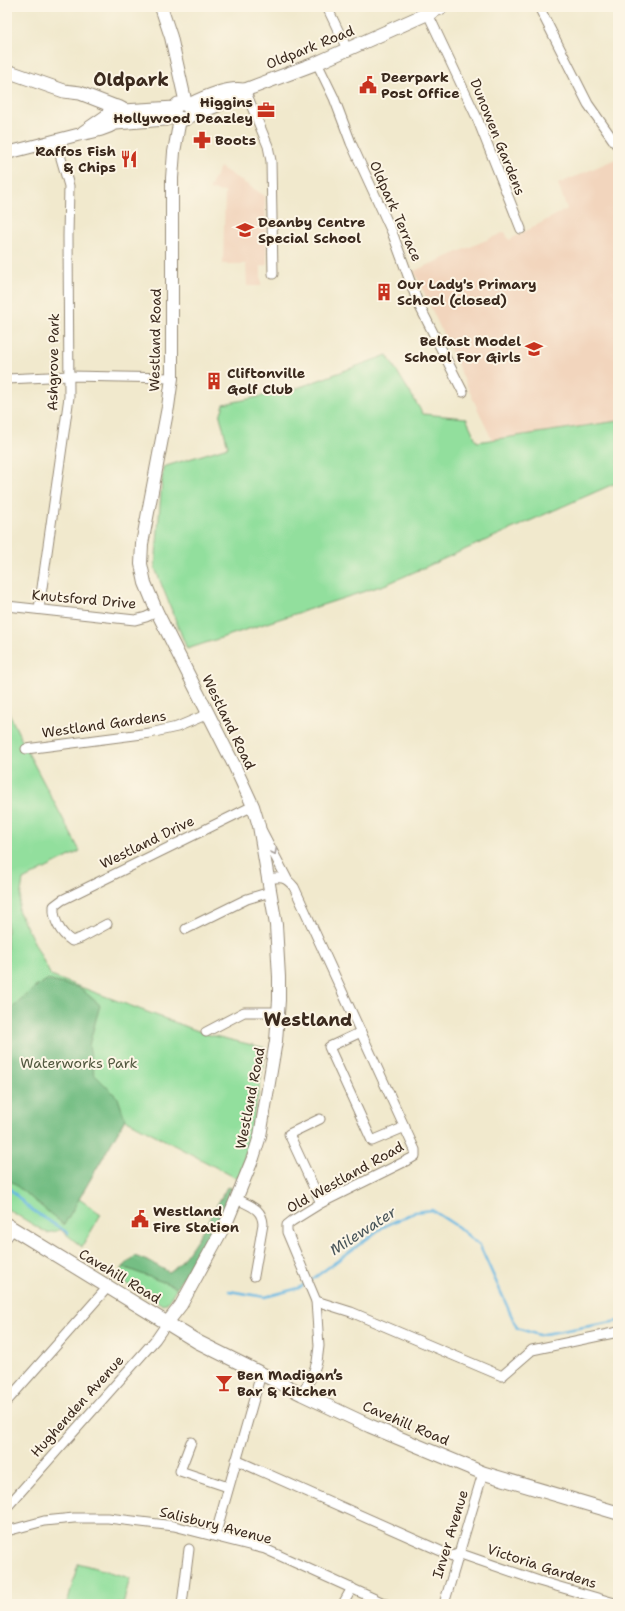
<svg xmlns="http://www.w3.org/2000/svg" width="625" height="1611" font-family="'Shantell Sans',sans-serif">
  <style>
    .built { fill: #f2d5bd }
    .green { fill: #92df9d; stroke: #66845e }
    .forest { fill: #75be84; stroke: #587451 }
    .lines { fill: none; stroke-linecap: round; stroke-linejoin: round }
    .stream { stroke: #68b8e3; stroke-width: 2.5 }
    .minor-casing { stroke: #968a76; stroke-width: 11 }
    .tertiary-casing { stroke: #968a76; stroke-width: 14 }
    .secondary-casing { stroke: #968a76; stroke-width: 15 }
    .minor { stroke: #fff; stroke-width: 9 }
    .tertiary { stroke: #fff; stroke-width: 12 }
    .secondary { stroke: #fff; stroke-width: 13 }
    .oneway { stroke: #a79f9a }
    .labels { text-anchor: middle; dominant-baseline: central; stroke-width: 4; stroke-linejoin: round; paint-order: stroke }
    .street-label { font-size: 14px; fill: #3b2a1e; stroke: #fcf5e5 }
    .poi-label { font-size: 14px; font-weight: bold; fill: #3b2a1e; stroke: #fcf5e5; text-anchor: start }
    .park-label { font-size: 14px; fill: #51573e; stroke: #fcf5e5 }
    .water-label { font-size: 15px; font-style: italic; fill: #485559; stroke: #fcf5e5 }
    .district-label { font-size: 18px; font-weight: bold; fill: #3b2a1e; stroke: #fcf5e5 }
  </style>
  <rect width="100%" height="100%" fill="#fcf5e5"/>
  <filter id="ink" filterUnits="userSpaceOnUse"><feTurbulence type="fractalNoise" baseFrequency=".025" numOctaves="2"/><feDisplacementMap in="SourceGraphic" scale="8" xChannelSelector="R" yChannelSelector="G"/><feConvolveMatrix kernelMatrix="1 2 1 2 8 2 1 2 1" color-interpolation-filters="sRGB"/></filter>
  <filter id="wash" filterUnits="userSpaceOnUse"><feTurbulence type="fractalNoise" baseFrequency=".012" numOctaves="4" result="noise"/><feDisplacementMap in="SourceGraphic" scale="16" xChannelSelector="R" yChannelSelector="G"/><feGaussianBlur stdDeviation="0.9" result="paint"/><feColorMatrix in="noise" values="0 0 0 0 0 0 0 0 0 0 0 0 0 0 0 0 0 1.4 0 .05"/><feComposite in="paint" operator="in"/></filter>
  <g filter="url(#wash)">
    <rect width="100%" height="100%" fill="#f1e9cd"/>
    <g class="built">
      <polygon points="618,158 618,421 492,440 414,271 505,232 509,240 567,209 558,184"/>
      <polygon points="220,167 265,196 267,265 261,266 261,286 247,286 246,264 223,264 225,192 209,190"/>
    </g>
    <g class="green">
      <polygon points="387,355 423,414 466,418 477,442 618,421 618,482 387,584 187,649 155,568 163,467 228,447 220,416 224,404 292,390"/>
      <polygon points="7,709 26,749 80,851 23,880 18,910 51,976 206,1034 265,1048 265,1058 250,1136 240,1176 236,1178 125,1119 79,1199 101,1214 82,1247 60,1229 57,1231 47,1233 7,1209"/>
      <polygon points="123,1267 177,1287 168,1302 163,1305 118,1279"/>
      <polygon points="78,1563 130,1578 123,1604 67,1604"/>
    </g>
    <g class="forest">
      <polygon points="47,980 80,988 100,1005 89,1045 94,1074 118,1098 125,1119 64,1225 7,1178 7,1013 34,988"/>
      <path d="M 227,1187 L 232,1188 L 216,1225 L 177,1287 L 123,1267 L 135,1256 L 152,1263 L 169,1272 C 188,1261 215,1208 227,1187 Z"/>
    </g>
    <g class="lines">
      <g class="stream">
        <polyline points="7,1186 29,1208 68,1233"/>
        <polyline points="310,1281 383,1227 415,1212 432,1210 458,1227 480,1246 517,1328 539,1335 618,1321"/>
        <polyline points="229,1291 265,1297 299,1288 306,1283"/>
      </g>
    </g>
  </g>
  <g filter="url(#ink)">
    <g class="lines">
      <g class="minor-casing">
        <g id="minor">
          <polyline points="327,7 347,49"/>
          <polyline points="539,7 588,104 616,144"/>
          <polyline points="428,14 477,118 521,229"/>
          <polyline points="317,63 334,98 351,143 392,232 418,303 463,392"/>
          <polyline points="245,90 268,146 271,161 273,274"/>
          <polyline points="7,379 70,376 172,378"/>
          <polyline points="7,606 135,620 146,617 157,612"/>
          <polyline points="39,609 69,397 68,236 69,186 56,141"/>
          <polyline points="26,749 150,733 177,727 208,714"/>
          <polyline points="262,831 287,879"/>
          <path d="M 268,879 C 281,877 285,876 294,887 L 415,1150 L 415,1156 L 410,1159 L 321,1203 L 292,1221 L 287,1225 L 287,1232 L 316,1301 L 319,1346 L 317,1362 L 312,1376 L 302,1394"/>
          <path d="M 107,924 L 81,938 L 72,941 C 60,933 53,920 54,906 L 62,900 L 253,806"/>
          <polyline points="186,929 247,899 270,892"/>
          <polyline points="206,1032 244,1012 278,1012"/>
          <polyline points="361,1032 329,1047 372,1141 405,1127"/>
          <polyline points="320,1119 289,1134 321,1203"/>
          <path d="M 237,1199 C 250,1206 262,1208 263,1224 L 254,1276"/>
          <polyline points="7,1237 13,1229"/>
          <polyline points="316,1301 351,1312 502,1376 532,1350 618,1332"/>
          <polyline points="7,1401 107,1288"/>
          <polyline points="191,1442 180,1471 228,1487"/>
          <polyline points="236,1460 452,1556 458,1554 464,1555 539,1581 618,1604"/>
          <polyline points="7,1507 156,1339 167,1323"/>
          <polyline points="7,1531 44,1521 74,1518 108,1518 174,1526 265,1549 386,1604"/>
          <polyline points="215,1536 261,1374"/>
          <polyline points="182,1604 189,1549"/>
          <polyline points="343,1604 352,1588"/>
          <polyline points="444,1604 483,1473"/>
        </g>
      </g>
      <g class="tertiary-casing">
        <g id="tertiary">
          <polyline points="161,7 171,37 186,104"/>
          <polyline points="83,132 109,114"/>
          <path d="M 7,153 C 30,147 54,141 77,135 C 91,132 103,131 116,123"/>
          <polyline points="167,1323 181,1305 228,1219 253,1158 260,1136 276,1041 279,1000 279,977 276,925 259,826 253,806 234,765 157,612 145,583 141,564 142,544 168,407 172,378 172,178 174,152 180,119"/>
        </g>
      </g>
      <g class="secondary-casing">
        <g id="secondary">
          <polyline points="7,71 64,91 80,93 116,107"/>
          <path d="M 189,105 C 203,98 227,87 243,90"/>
          <polyline points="123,111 175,108"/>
          <path d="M 190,116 L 191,110 L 186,104 L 178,104 C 173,108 173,113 177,118 L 185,119 L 190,116 L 230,100 L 245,90 L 317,63 L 442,7"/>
          <path d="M 121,122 L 125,116 C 122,96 96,115 116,123 L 165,119 L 175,116"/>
          <polyline points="7,1225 198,1342 302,1394 370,1426 483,1473 618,1513"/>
        </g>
      </g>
      <use href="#minor" class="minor"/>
      <use href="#tertiary" class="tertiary"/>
      <use href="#secondary" class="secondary"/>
    </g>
    <defs><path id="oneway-chevron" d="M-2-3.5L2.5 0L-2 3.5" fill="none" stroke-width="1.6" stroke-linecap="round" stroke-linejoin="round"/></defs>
    <use class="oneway" href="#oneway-chevron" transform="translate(274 852) rotate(63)"/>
  </g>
  <defs>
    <g id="civic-bare" transform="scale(1.38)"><path d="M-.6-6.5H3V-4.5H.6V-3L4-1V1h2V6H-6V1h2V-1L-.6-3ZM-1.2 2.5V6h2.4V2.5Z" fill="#c8321e" stroke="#fcf5e5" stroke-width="2.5" paint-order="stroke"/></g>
    <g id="office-bare" transform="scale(1.38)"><path d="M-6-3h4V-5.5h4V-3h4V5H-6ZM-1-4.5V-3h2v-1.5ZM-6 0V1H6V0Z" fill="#c8321e" stroke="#fcf5e5" stroke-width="2.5" paint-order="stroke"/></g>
    <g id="pharmacy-bare" transform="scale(1.38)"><path d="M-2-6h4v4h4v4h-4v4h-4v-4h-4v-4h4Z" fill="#c8321e" stroke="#fcf5e5" stroke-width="2.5" paint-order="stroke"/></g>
    <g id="restaurant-bare" transform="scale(1.38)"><path d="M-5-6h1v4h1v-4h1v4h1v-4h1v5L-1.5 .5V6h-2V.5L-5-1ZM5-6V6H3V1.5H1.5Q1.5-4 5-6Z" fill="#c8321e" stroke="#fcf5e5" stroke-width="2.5" paint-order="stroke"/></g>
    <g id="school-bare" transform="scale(1.38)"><path d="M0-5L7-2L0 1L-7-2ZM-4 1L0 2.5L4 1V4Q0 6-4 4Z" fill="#c8321e" stroke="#fcf5e5" stroke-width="2.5" paint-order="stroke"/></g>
    <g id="building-bare" transform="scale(1.38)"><path d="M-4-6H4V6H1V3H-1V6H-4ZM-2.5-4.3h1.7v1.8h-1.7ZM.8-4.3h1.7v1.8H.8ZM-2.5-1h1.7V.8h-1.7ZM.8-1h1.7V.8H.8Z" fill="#c8321e" stroke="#fcf5e5" stroke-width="2.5" paint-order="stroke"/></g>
    <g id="bar-bare" transform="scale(1.38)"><path d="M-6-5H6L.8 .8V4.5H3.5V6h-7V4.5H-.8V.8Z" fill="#c8321e" stroke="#fcf5e5" stroke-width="2.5" paint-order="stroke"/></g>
  </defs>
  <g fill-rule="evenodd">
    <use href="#civic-bare" x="368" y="85"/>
    <use href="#office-bare" x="266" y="110"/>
    <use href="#pharmacy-bare" x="202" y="140"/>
    <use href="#restaurant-bare" x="129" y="159"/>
    <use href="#school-bare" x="245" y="230"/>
    <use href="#building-bare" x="384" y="292"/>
    <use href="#school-bare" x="534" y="349"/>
    <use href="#building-bare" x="214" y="381"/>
    <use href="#civic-bare" x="140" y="1219"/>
    <use href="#bar-bare" x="224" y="1383"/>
  </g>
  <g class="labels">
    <g class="street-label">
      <text transform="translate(310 47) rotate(-22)">Oldpark Road</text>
      <text transform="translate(498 137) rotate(68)">Dunowen Gardens</text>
      <text transform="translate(396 211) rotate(66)">Oldpark Terrace</text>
      <text transform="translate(155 340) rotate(-89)">Westland Road</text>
      <text transform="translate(53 362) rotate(-89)">Ashgrove Park</text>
      <text transform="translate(84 599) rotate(5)">Knutsford Drive</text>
      <text transform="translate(229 722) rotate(64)">Westland Road</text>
      <text transform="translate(104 724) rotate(-8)">Westland Gardens</text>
      <text transform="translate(147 842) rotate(-26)">Westland Drive</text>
      <text transform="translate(250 1098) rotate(-79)">Westland Road</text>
      <text transform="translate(345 1177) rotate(-29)">Old Westland Road</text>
      <text transform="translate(120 1276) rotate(31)">Cavehill Road</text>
      <text transform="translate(77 1406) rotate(-48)">Hughenden Avenue</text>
      <text transform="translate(406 1423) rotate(23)">Cavehill Road</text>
      <text transform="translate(216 1525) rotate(14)">Salisbury Avenue</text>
      <text transform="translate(450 1534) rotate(-73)">Inver Avenue</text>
      <text transform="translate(542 1566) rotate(18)">Victoria Gardens</text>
    </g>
    <g class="poi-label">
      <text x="381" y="77">Deerpark<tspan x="381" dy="16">Post Office</tspan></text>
      <text x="253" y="102" text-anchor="end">Higgins<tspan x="253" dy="16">Hollywood Deazley</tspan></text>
      <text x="215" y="140">Boots</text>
      <text x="116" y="151" text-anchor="end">Raffos Fish<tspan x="116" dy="16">&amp; Chips</tspan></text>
      <text x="258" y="222">Deanby Centre<tspan x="258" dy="16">Special School</tspan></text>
      <text x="397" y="284">Our Lady's Primary<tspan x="397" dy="16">School (closed)</tspan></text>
      <text x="521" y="341" text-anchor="end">Belfast Model<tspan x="521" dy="16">School For Girls</tspan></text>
      <text x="227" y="373">Cliftonville<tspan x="227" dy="16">Golf Club</tspan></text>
      <text x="153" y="1211">Westland<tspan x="153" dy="16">Fire Station</tspan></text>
      <text x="237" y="1375">Ben Madigan’s<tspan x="237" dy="16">Bar &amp; Kitchen</tspan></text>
    </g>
    <g class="park-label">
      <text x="79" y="1063">Waterworks Park</text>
    </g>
    <g class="water-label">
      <text transform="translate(363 1231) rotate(-33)">Milewater</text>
    </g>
    <g class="district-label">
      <text x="131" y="80">Oldpark</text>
      <text x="308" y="1020">Westland</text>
    </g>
  </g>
  <rect width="625" height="1611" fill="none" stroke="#fcf5e5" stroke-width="24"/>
</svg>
